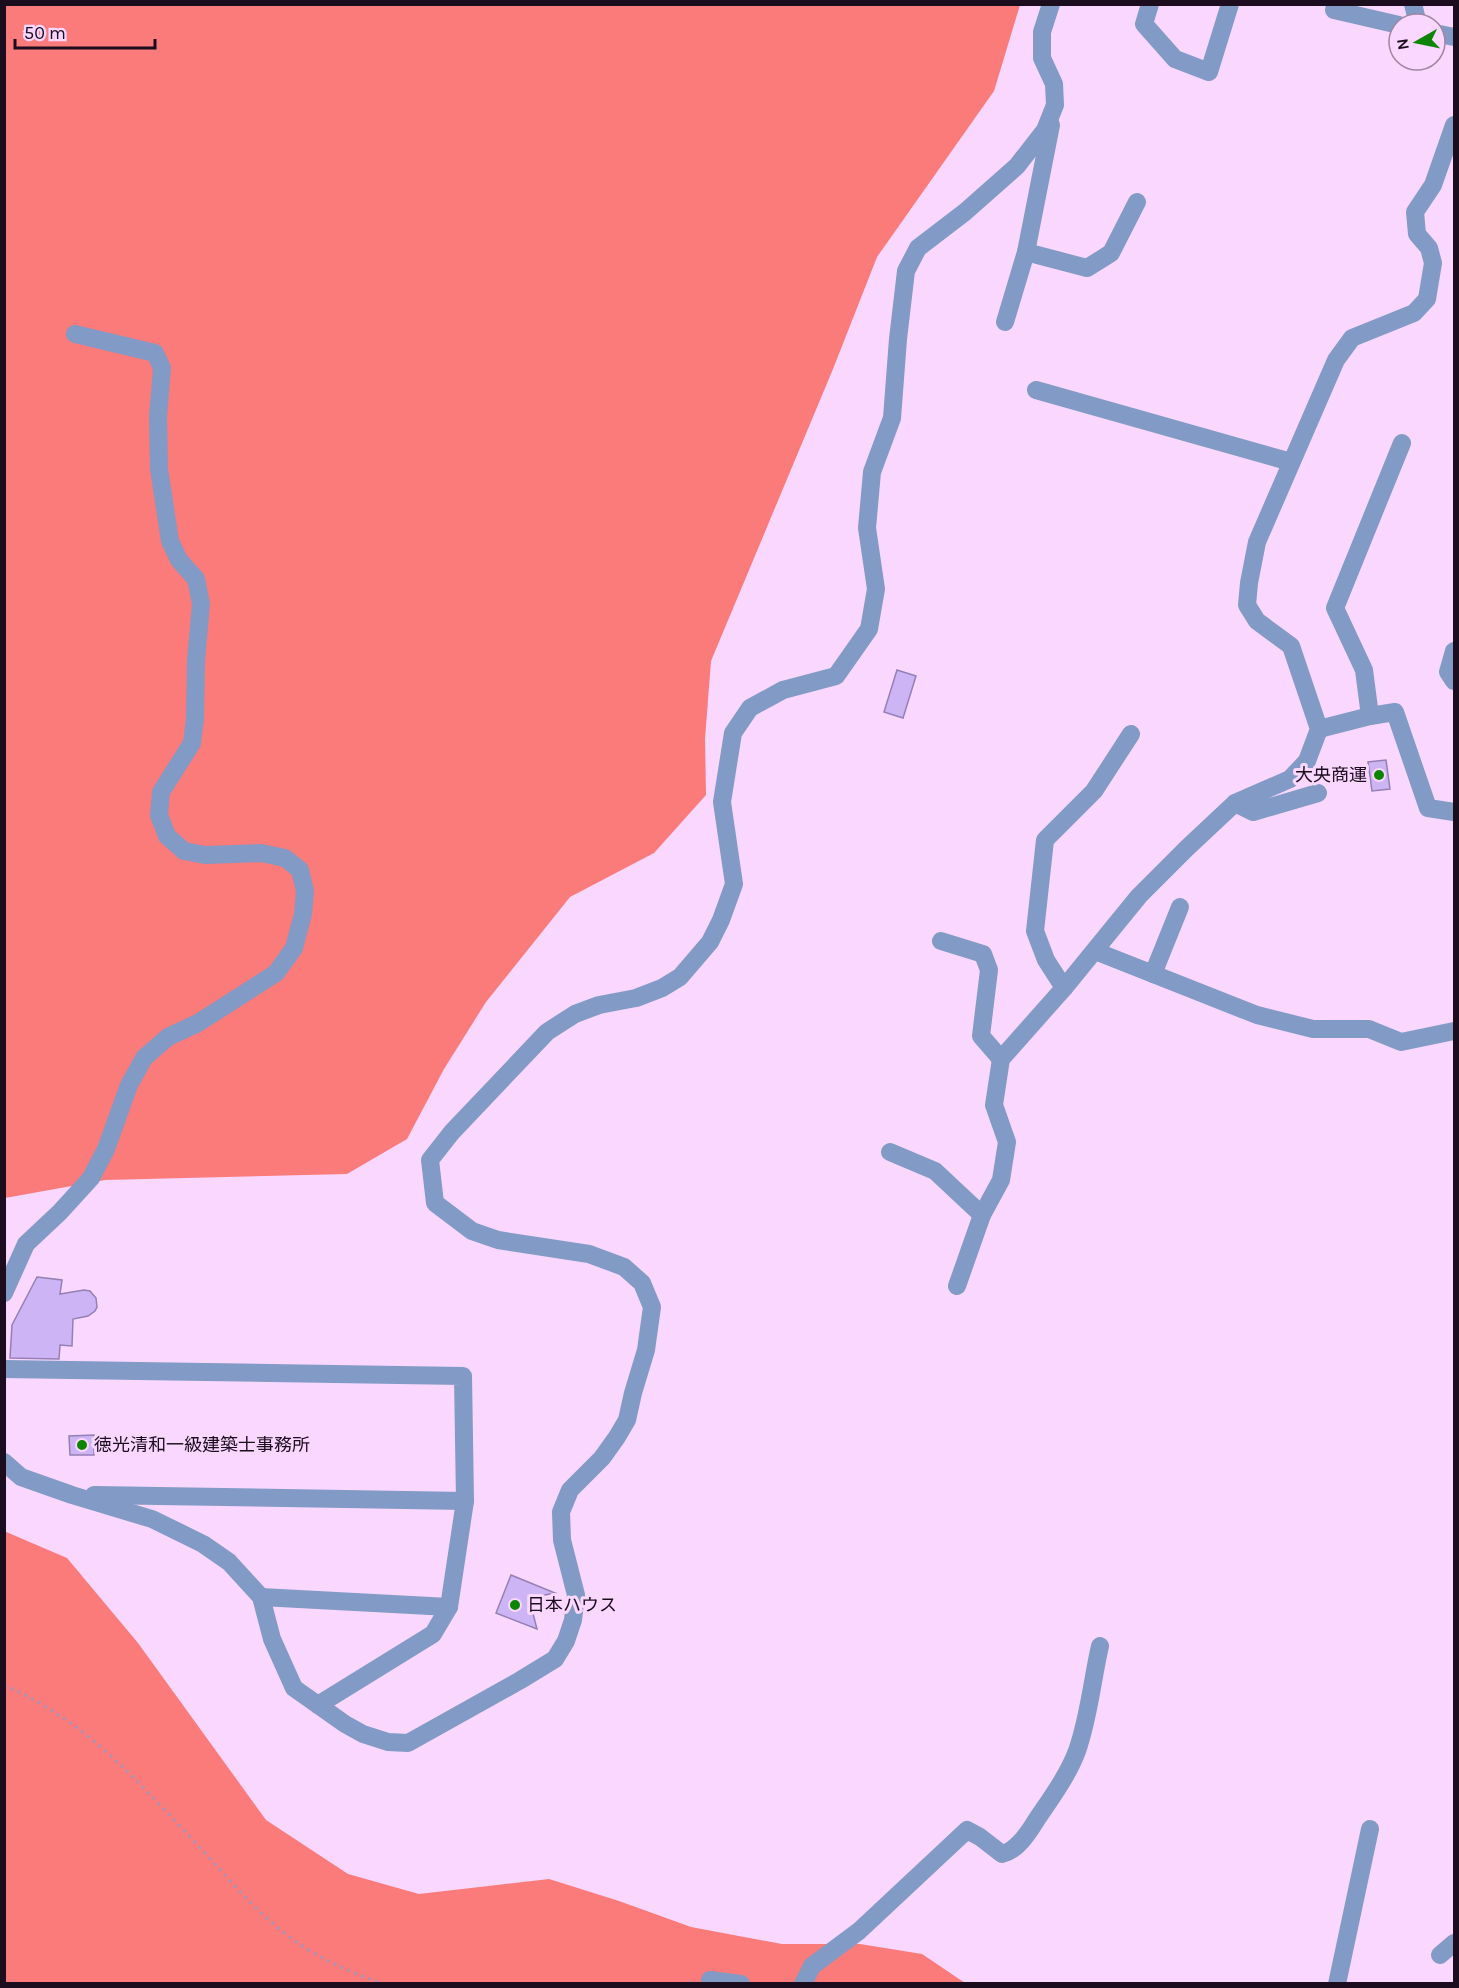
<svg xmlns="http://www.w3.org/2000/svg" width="1459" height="1988" font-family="Karla,'Noto Sans JP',sans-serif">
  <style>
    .forest { fill: #fb7a7a }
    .building { fill: #cdb4f5; stroke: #9580b5; stroke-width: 1.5 }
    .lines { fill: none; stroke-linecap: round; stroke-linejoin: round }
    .path { stroke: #ae92b2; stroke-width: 3; stroke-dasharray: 3 4.5; stroke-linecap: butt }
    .minor { stroke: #819ac6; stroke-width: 18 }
    .poi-dot { fill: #0d8500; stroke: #f9d7fe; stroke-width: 2 }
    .labels { text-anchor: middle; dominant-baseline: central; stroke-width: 6; stroke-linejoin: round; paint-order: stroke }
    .poi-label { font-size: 18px; fill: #1c0d1e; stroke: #f9d7fe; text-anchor: start }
  </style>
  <rect width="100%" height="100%" fill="#f9d7fe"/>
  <g class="forest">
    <polygon points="5,5 1020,5 994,91 877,257 833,369 711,661 705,739 706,795 654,853 570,897 486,1002 444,1069 407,1139 347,1174 105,1180 5,1198"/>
    <polygon points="4,1531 67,1558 138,1643 266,1820 348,1874 419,1894 549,1879 619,1901 691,1927 782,1944 860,1944 922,1954 965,1983 5,1983"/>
  </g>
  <g class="building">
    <polygon points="897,670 916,676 903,718 884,712"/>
    <polygon points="1386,760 1390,789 1372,791 1368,762"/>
    <polygon points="37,1277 62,1280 60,1294 84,1290 90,1291 96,1298 97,1307 95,1311 88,1316 73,1319 72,1346 60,1345 59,1359 10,1358 12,1325"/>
    <polygon points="94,1435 94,1455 70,1455 69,1436"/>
    <polygon points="511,1575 555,1593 529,1598 537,1629 496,1613"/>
  </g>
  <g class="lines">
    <g class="path">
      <path d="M 4,1685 C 95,1725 149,1794 215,1864 C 236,1888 258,1912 283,1932 C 313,1956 348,1972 384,1984"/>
      <polyline points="682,1984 693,1982"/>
    </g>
    <g class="minor">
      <polyline points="1150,4 1144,24 1175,59 1209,72 1230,4"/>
      <polyline points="1336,4 1334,10 1399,25"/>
      <polyline points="1413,4 1418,24"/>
      <polyline points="1435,33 1454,37"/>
      <polyline points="1026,252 1087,268 1111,253 1137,202"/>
      <polyline points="1005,322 1026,252 1051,125"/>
      <polyline points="1036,390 1291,462"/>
      <polyline points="1454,651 1448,672 1454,681"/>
      <polyline points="1370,716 1364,670 1335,608 1402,443"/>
      <polyline points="1319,729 1370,716 1395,712 1428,808 1454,812"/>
      <polyline points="1235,803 1253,812 1318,793"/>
      <polyline points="941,941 983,954 989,970 981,1036 1001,1059"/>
      <polyline points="1095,951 1257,1015 1313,1029 1369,1029 1401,1042 1454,1031"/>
      <polyline points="1153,974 1180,907"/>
      <polyline points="1064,988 1046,960 1035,931 1045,840 1094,791 1131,734"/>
      <polyline points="890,1152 935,1171 982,1215"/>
      <polyline points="957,1286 982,1215 1001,1180 1007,1142 994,1105 1001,1059 1064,988 1139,896 1187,848 1235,803 1290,779 1307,761 1319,729 1291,646 1257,621 1247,605 1249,583 1257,542 1336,360 1352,338 1414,313 1427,299 1433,263 1429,248 1417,234 1415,212 1433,185 1454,125"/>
      <polyline points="4,1293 26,1244 60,1212 91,1178 106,1149 129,1085 144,1058 168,1037 198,1023 276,973 294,948 303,914 305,891 300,870 285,858 261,853 205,855 184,851 167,836 159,815 161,792 192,743 195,719 196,660 201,604 196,579 179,560 170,541 159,469 158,417 162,368 155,353 75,334"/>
      <polyline points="4,1369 463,1376 465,1501 449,1607 433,1634 318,1705"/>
      <polyline points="4,1462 21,1477 72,1495 152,1519 203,1544 229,1562 261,1597 272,1639 294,1688 345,1724 363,1734 388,1742 408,1743 519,1681 555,1659 566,1641 573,1620 576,1595 562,1540 561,1512 570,1490 602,1458 617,1437 627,1420 633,1393 646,1350 652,1307 642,1283 624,1267 589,1254 498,1240 472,1231 435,1203 430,1160 452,1132 547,1032 575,1014 599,1005 636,998 662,988 680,977 710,942 721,920 734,884 722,802 733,733 750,708 783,690 836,676 869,629 876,589 867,528 872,472 892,418 898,339 906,271 918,248 965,212 1017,166 1045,130 1055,105 1054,84 1042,58 1042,32 1051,4"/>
      <polyline points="94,1495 465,1501"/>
      <polyline points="261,1597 449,1607"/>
      <polyline points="1440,1955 1454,1943"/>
      <polyline points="710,1980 741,1984"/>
      <path d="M 803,1984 L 812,1966 L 859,1931 L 967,1830 L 980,1837 L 1002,1854 C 1017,1851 1029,1832 1037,1819 C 1052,1797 1068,1775 1077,1751 C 1089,1717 1092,1681 1100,1646"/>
      <polyline points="1337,1984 1370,1829"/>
    </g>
  </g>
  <g class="poi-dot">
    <circle cx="1379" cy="775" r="6"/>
    <circle cx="82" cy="1445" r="6"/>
    <circle cx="515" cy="1605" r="6"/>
  </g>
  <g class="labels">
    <g class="poi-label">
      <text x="1367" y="775" text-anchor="end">大央商運</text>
      <text x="94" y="1445">徳光清和一級建築士事務所</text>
      <text x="527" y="1605">日本ハウス</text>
    </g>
  </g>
  <rect width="1459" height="1988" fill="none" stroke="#1c0d1e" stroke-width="12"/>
  <g transform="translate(1417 42) rotate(261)"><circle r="28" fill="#f9d7fe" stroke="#a186a4" stroke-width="1.5"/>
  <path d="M0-4.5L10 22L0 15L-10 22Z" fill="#0d8500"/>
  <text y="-9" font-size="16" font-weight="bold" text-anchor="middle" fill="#1c0d1e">N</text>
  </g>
  <path d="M15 39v9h140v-9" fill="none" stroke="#1c0d1e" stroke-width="3"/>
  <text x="24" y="39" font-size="18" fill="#1c0d1e" stroke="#f9d7fe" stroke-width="4.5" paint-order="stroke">50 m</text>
</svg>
